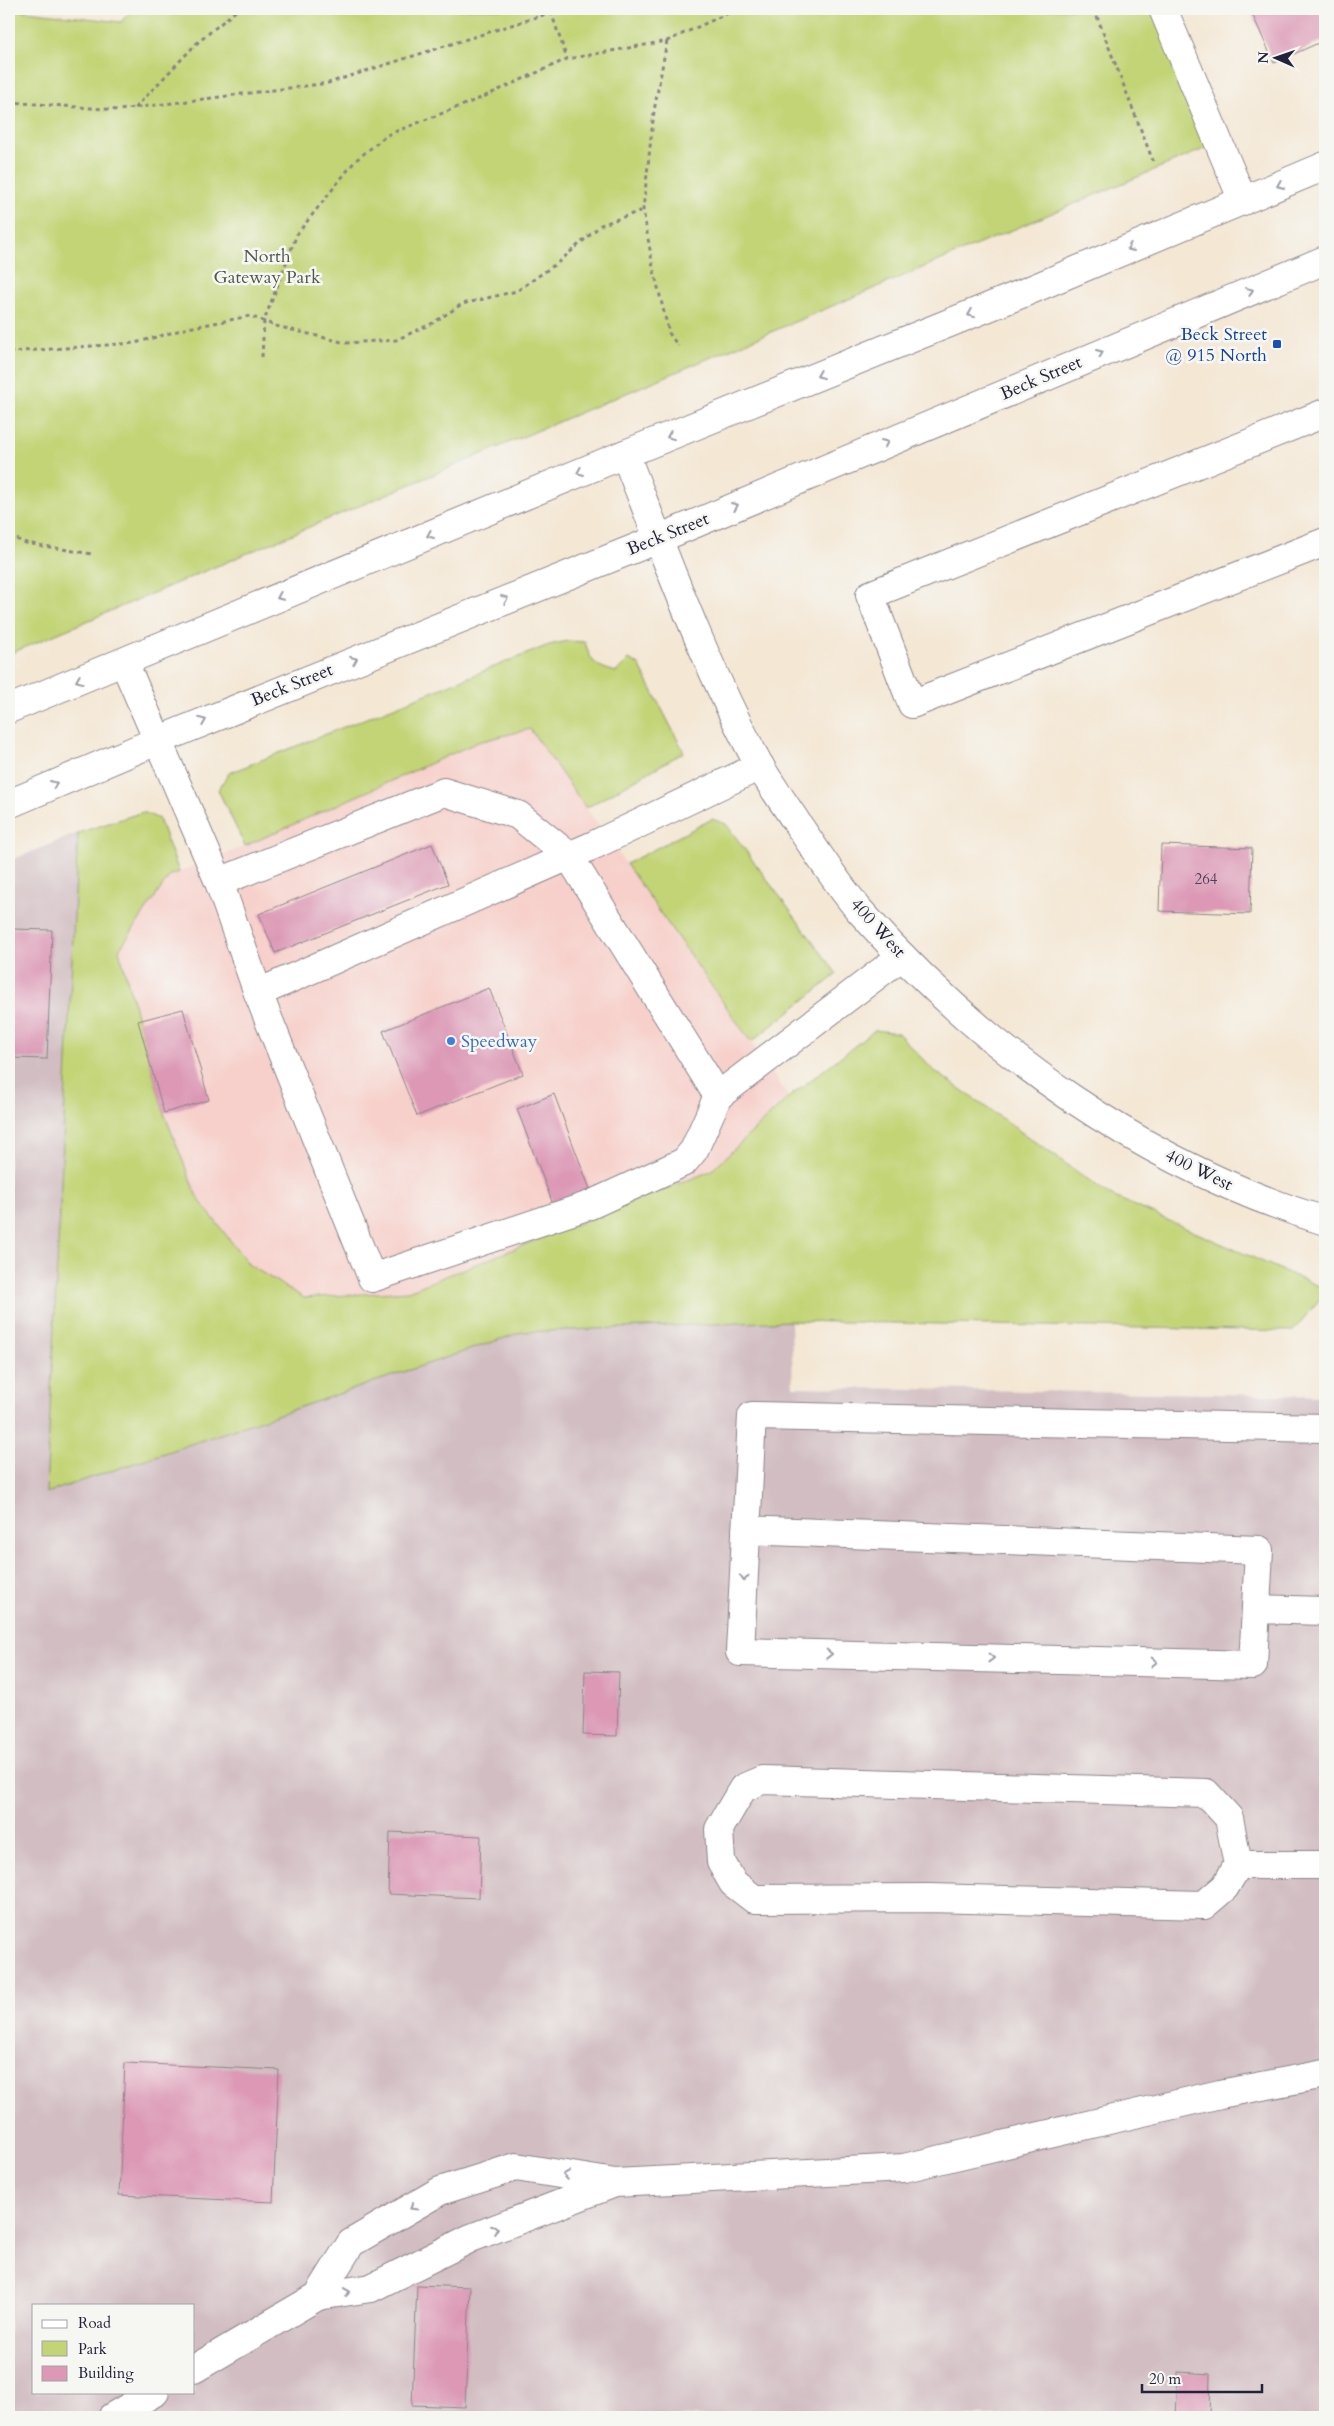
<svg xmlns="http://www.w3.org/2000/svg" width="1334" height="2426" font-family="Cardo,serif">
  <style>
    .built { fill: #f7d0cb }
    .industrial { fill: #d2bec2; fill-rule: evenodd }
    .green { fill: #c2d476; stroke: #727b58 }
    .building { fill: #dc98b5 }
    .lines { fill: none; stroke-linecap: round; stroke-linejoin: round }
    .minor-casing { stroke: #8b8488; stroke-width: 30 }
    .major-casing { stroke: #8b8488; stroke-width: 30 }
    .path { stroke: #8b8488; stroke-width: 3; stroke-dasharray: 4 4; stroke-linecap: butt }
    .minor { stroke: #fff; stroke-width: 28 }
    .major { stroke: #fff; stroke-width: 28 }
    .oneway { stroke: #9c9ca7 }
    .transit-dot { fill: #1a4fb4; stroke: #f6f6f2; stroke-width: 2 }
    .shop-dot { fill: #3f7fe0; stroke: #f6f6f2; stroke-width: 2 }
    .labels { text-anchor: middle; dominant-baseline: central; stroke-width: 5; stroke-linejoin: round; paint-order: stroke }
    .number-label { font-size: 15px; fill: #50405a }
    .park-label { font-size: 18px; fill: #52574d; stroke: #f6f6f2 }
    .transit-label { font-size: 18px; fill: #164399; stroke: #f6f6f2; text-anchor: end }
    .street-label { font-size: 18px; fill: #22223b; stroke: #f6f6f2 }
    .shop-label { font-size: 18px; fill: #366cbe; stroke: #f6f6f2; text-anchor: start }
  </style>
  <rect width="100%" height="100%" fill="#f6f6f2"/>
  <filter id="ink" filterUnits="userSpaceOnUse"><feTurbulence type="fractalNoise" baseFrequency=".02" numOctaves="2"/><feDisplacementMap in="SourceGraphic" scale="10" xChannelSelector="R" yChannelSelector="G"/><feConvolveMatrix kernelMatrix="1 2 1 2 8 2 1 2 1" color-interpolation-filters="sRGB"/></filter>
  <filter id="wash" filterUnits="userSpaceOnUse"><feTurbulence type="fractalNoise" baseFrequency=".0096" numOctaves="4" result="noise"/><feDisplacementMap in="SourceGraphic" scale="20" xChannelSelector="R" yChannelSelector="G"/><feGaussianBlur stdDeviation="1.12" result="paint"/><feColorMatrix in="noise" values="0 0 0 0 0 0 0 0 0 0 0 0 0 0 0 0 0 1.4 0 .05"/><feComposite in="paint" operator="in"/></filter>
  <g filter="url(#wash)">
    <rect width="100%" height="100%" fill="#f4e7d4"/>
    <polygon class="built" points="531,729 789,1097 711,1171 408,1291 304,1298 249,1265 197,1197 164,1113 119,949 170,875 245,846 478,742"/>
    <path class="industrial" d="M 78,833 L 46,1493 L 522,1332 L 791,1321 L 793,1387 L 1325,1396 L 1325,2417 L 9,2417 L 9,861 ZM 34,2305 L 194,2305 L 194,2392 L 34,2392 Z"/>
    <g class="green">
      <polygon points="9,9 121,22 132,9 1153,9 1211,146 9,654"/>
      <path d="M 568,641 L 585,642 C 591,663 595,666 616,672 L 629,659 L 639,665 L 684,752 L 586,808 L 530,729 L 478,742 L 245,846 L 218,790 L 229,773 L 549,645 Z"/>
      <polygon points="143,812 159,819 179,872 170,875 119,950 164,1113 197,1197 249,1265 304,1298 408,1291 711,1171 789,1097 875,1030 898,1033 932,1069 1110,1195 1325,1289 1325,1293 1293,1331 791,1321 522,1332 46,1493 78,833"/>
      <polygon points="712,819 726,824 837,974 751,1042 626,864"/>
    </g>
    <g id="blocks">
      <g class="building">
        <polygon points="1250,9 1325,9 1325,40 1274,63"/>
        <polygon points="432,844 448,884 275,953 259,914"/>
        <polygon points="1161,845 1252,848 1250,914 1159,911"/>
        <polygon points="9,929 52,930 47,1059 9,1058"/>
        <polygon points="489,988 523,1074 417,1116 383,1031"/>
        <polygon points="183,1009 209,1100 164,1113 138,1021"/>
        <polygon points="554,1094 591,1192 554,1207 517,1109"/>
        <polygon points="585,1671 619,1672 617,1736 583,1735"/>
        <polygon points="390,1832 481,1836 479,1898 388,1894"/>
        <polygon points="125,2063 279,2070 273,2202 119,2195"/>
        <polygon points="417,2285 470,2287 465,2407 412,2405"/>
        <polygon points="1178,2372 1210,2374 1209,2417 1176,2417"/>
      </g>
    </g>
  </g>
  <g filter="url(#ink)">
    <use href="#blocks" fill-opacity="0" stroke="#8b8488" stroke-width="1"/>
    <g class="lines">
      <g class="minor-casing">
        <g id="minor">
          <polyline points="1163,9 1243,201"/>
          <polyline points="1325,413 870,595 912,704 1325,542"/>
          <path d="M 625,454 C 666,558 705,665 758,763 C 770,784 784,803 797,823 C 817,852 837,884 860,911 C 984,1052 1146,1166 1325,1221"/>
          <polyline points="124,662 219,882 258,993 594,845 760,766"/>
          <polyline points="219,882 444,792 518,815 569,856 718,1096 902,956"/>
          <polyline points="258,993 372,1278 590,1205 684,1162 694,1150 718,1096"/>
          <polyline points="746,1530 1259,1550 1253,1665 740,1652 752,1416 1325,1428"/>
          <polyline points="1256,1609 1325,1611"/>
          <polyline points="1238,1865 1229,1818 1206,1793 762,1780 743,1788 719,1829 721,1862 733,1883 754,1899 930,1898 1204,1905 1225,1887 1238,1865 1325,1865"/>
          <polyline points="615,2183 471,2238 371,2288 318,2296 351,2243 440,2191 516,2167 615,2183 904,2168 1220,2094 1325,2074"/>
          <polyline points="194,2369 318,2296"/>
          <polyline points="112,2417 155,2392"/>
        </g>
      </g>
      <g class="major-casing">
        <g id="major">
          <polyline points="9,709 625,454 1016,296 1325,166"/>
          <polyline points="9,804 159,740 658,539 1325,260"/>
        </g>
      </g>
      <g class="path">
        <polyline points="1094,9 1153,161"/>
        <polyline points="551,12 567,59"/>
        <polyline points="667,41 654,111 643,210 653,267 669,333 678,346"/>
        <polyline points="9,102 118,110 328,83 562,9"/>
        <polyline points="135,108 196,44 238,9"/>
        <polyline points="9,352 135,343 188,328 250,316 276,326 346,343 396,340 433,323 462,304 517,291 560,261 601,225 643,210"/>
        <polyline points="262,357 264,321 297,234 355,161 387,135 481,98 567,59 667,41 737,9"/>
        <polyline points="9,536 26,543 92,554"/>
      </g>
      <use href="#minor" class="minor"/>
      <use href="#major" class="major"/>
    </g>
    <defs><path id="oneway-chevron" d="M-2-3.5L2.5 0L-2 3.5" fill="none" stroke-width="1.6" stroke-linecap="round" stroke-linejoin="round" transform="scale(1.25)"/></defs>
    <g class="oneway">
      <use href="#oneway-chevron" transform="translate(1280 185) rotate(157)"/>
      <use href="#oneway-chevron" transform="translate(1130 248) rotate(157)"/>
      <use href="#oneway-chevron" transform="translate(1250 291) rotate(-22)"/>
      <use href="#oneway-chevron" transform="translate(971 314) rotate(158)"/>
      <use href="#oneway-chevron" transform="translate(1100 353) rotate(-23)"/>
      <use href="#oneway-chevron" transform="translate(820 375) rotate(158)"/>
      <use href="#oneway-chevron" transform="translate(670 436) rotate(158)"/>
      <use href="#oneway-chevron" transform="translate(885 443) rotate(-23)"/>
      <use href="#oneway-chevron" transform="translate(580 472) rotate(157)"/>
      <use href="#oneway-chevron" transform="translate(735 506) rotate(-23)"/>
      <use href="#oneway-chevron" transform="translate(430 535) rotate(157)"/>
      <use href="#oneway-chevron" transform="translate(280 597) rotate(157)"/>
      <use href="#oneway-chevron" transform="translate(505 599) rotate(-22)"/>
      <use href="#oneway-chevron" transform="translate(354 660) rotate(-22)"/>
      <use href="#oneway-chevron" transform="translate(79 680) rotate(158)"/>
      <use href="#oneway-chevron" transform="translate(203 721) rotate(-22)"/>
      <use href="#oneway-chevron" transform="translate(54 784) rotate(-23)"/>
      <use href="#oneway-chevron" transform="translate(744 1578) rotate(93)"/>
      <use href="#oneway-chevron" transform="translate(829 1654) rotate(1)"/>
      <use href="#oneway-chevron" transform="translate(991 1658) rotate(1)"/>
      <use href="#oneway-chevron" transform="translate(1154 1662) rotate(1)"/>
      <use href="#oneway-chevron" transform="translate(566 2175) rotate(-171)"/>
      <use href="#oneway-chevron" transform="translate(413 2207) rotate(150)"/>
      <use href="#oneway-chevron" transform="translate(495 2229) rotate(-21)"/>
      <use href="#oneway-chevron" transform="translate(347 2292) rotate(-9)"/>
    </g>
  </g>
  <rect class="transit-dot" x="1272" y="339" width="10" height="10" rx="2.5"/>
  <circle class="shop-dot" cx="451" cy="1041" r="5"/>
  <g class="labels">
    <g class="number-label">
      <text x="1206" y="879">264</text>
    </g>
    <g class="park-label">
      <text x="267" y="256">North<tspan x="267" dy="21">Gateway Park</tspan></text>
    </g>
    <g class="transit-label">
      <text x="1267" y="334">Beck Street<tspan x="1267" dy="21">@ 915 North</tspan></text>
    </g>
    <g class="street-label">
      <text transform="translate(1041 378) rotate(-23)">Beck Street</text>
      <text transform="translate(668 534) rotate(-22)">Beck Street</text>
      <text transform="translate(292 685) rotate(-22)">Beck Street</text>
      <text transform="translate(878 928) rotate(48)">400 West</text>
      <text transform="translate(1199 1170) rotate(26)">400 West</text>
    </g>
    <g class="shop-label">
      <text x="461" y="1041">Speedway</text>
    </g>
  </g>
  <rect width="1334" height="2426" fill="none" stroke="#f6f6f2" stroke-width="30"/>
  <rect x="32" y="2304" width="162" height="90" fill="#f6f6f2" stroke="#a1a1a9"/>
  <rect x="42" y="2320" width="25" height="8" fill="#ffffff" stroke="#a1a1a9"/>
  <text x="78" y="2328" font-size="15" fill="#22223b">Road</text>
  <rect x="42" y="2341" width="25" height="15" fill="#c2d476" stroke="#a1a1a9"/>
  <text x="78" y="2354" font-size="15" fill="#22223b">Park</text>
  <rect x="42" y="2366" width="25" height="15" fill="#dc98b5" stroke="#a1a1a9"/>
  <text x="78" y="2378" font-size="15" fill="#22223b">Building</text>
  <g transform="translate(1276 58) rotate(272)" stroke="#f6f6f2" stroke-width="4" paint-order="stroke">
  <path d="M0-4L9 19L0 12L-9 19Z" fill="#22223b"/>
  <text y="-8" font-size="14" font-weight="bold" text-anchor="middle" fill="#22223b">N</text>
  </g>
  <path d="M1142 2384v8h120v-8" fill="none" stroke="#22223b" stroke-width="2.5"/>
  <text x="1149" y="2384" font-size="15" fill="#22223b" stroke="#f6f6f2" stroke-width="4" paint-order="stroke">20 m</text>
</svg>
